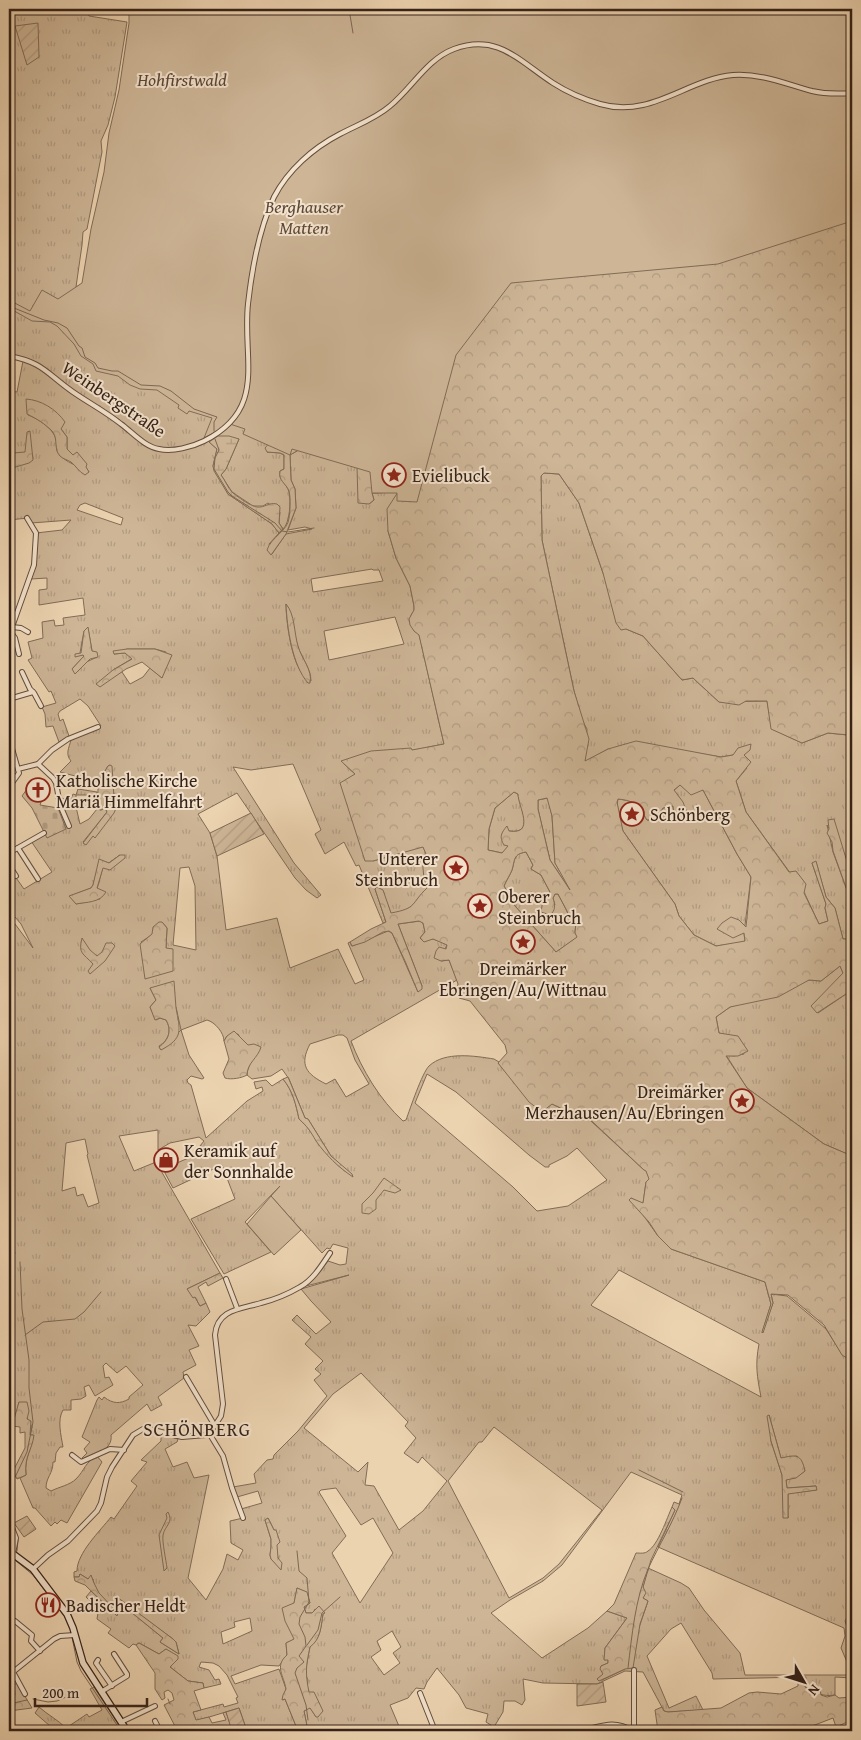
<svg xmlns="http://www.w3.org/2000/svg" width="861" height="1740" font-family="'Gentium Book Plus',serif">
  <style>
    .grass { fill: url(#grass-tufts); stroke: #816c57; fill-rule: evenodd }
    .forest { fill: url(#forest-crowns); stroke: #816c57; fill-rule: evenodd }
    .wetland { fill: url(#wetland-marsh); stroke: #816c57 }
    .cemetery { fill: url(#cemetery-stones); stroke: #816c57 }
    .park { fill: #cdb596; stroke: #816c57 }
    .garden { fill: url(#garden-furrows); stroke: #816c57 }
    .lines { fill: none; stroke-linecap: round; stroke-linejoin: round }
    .stream { stroke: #7e6854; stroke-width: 1 }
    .street-casing { stroke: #634e3e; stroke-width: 6 }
    .secondary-casing { stroke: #352218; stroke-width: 8 }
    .street { stroke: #f3e2cc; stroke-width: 4 }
    .secondary { stroke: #f3e2cc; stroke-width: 5.5 }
    .labels { text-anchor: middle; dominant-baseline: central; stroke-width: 4; stroke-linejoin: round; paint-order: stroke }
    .park-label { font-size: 18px; font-style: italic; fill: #5b4738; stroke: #f3e2cc }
    .street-label { font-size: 18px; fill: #352218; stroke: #f3e2cc }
    .poi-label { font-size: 18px; fill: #352218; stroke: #f3e2cc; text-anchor: start }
    .neighbourhood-label { font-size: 19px; letter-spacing: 1px; fill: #352218; stroke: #f3e2cc }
  </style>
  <defs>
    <pattern id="grass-tufts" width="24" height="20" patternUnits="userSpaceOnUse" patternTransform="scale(1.25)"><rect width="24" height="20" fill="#cdb596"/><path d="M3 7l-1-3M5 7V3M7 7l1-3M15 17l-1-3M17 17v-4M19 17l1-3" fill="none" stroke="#b19b81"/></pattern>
    <pattern id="forest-crowns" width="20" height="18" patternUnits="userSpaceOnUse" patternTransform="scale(1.25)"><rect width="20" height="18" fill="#cdb596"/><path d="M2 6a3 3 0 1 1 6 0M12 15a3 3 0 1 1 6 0" fill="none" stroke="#b19b81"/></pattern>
    <pattern id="wetland-marsh" width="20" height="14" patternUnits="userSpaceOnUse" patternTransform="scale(1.25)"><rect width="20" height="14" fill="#cdb596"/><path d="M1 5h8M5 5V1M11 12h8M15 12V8" fill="none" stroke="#b19b81"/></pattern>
    <pattern id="cemetery-stones" width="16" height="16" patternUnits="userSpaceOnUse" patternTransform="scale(1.25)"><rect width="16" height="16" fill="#cdb596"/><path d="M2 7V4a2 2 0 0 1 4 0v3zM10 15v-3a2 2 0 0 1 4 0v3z" fill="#b19b81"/></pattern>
    <pattern id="garden-furrows" width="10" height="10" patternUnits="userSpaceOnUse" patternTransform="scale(1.25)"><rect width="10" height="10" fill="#cdb596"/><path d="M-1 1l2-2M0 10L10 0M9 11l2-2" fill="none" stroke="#b19b81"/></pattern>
  </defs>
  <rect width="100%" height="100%" fill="#ecd3b0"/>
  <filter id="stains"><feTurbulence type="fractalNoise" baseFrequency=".004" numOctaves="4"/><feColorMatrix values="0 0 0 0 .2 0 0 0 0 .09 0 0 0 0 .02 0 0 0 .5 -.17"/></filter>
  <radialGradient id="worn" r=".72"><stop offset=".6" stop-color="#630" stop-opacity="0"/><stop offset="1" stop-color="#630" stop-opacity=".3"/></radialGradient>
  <g class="grass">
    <path d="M 9,9 L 89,9 L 89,16 L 127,22 L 115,97 L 108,125 L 101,141 L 102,152 L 87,229 L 83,232 L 82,245 L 76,287 L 643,9 L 852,9 L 351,425 L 369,504 L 374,500 L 372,493 L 398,492 L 388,531 L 396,558 L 410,586 L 414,606 L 414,611 L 411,615 L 414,631 L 419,634 L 444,744 L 344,764 L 355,774 L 373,861 L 423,846 C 430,861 420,871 428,888 C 410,904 418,908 391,914 L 388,905 L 375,889 L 386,922 L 383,923 L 359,865 L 356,866 L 344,842 L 325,854 L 315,834 L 321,830 L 293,764 L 251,770 L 233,767 L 294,863 L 321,895 L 317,898 L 306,890 L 295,878 L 237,793 L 198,814 L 210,833 L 217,856 L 226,930 L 277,918 L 290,968 L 338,949 L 355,984 L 364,980 L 348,943 L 350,942 L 352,946 L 388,931 L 392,933 L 418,992 L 422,986 L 398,924 L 420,921 L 423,923 L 425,932 L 420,938 L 433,939 L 447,944 L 441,961 L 449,960 L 457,980 L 351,1041 C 362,1070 380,1100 403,1121 L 406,1120 C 410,1109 422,1073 429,1066 C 445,1051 475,1056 494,1059 L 499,1062 L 498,1063 L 542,1111 L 552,1104 L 575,1115 L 579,1110 L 644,1170 L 646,1170 L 650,1179 L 646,1182 L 643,1204 L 631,1198 L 658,1236 L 671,1249 L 765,1282 L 771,1304 L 762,1333 L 773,1303 L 771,1294 L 787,1296 L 818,1322 L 826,1329 L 842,1354 L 852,1361 L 852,1608 L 845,1621 L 848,1630 L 852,1629 L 852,1643 L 850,1644 L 852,1652 L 852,1678 L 835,1677 L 835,1695 C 823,1697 816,1693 805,1687 L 805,1677 L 713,1679 L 712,1673 L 681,1623 L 671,1629 L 647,1656 L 669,1708 L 696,1696 L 703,1710 L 668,1712 L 664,1711 L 643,1672 L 625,1671 L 597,1684 L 543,1683 L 523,1679 L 525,1700 L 522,1705 L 515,1701 L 504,1701 L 503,1712 L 494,1727 L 486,1722 L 488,1714 L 466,1708 L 459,1695 L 437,1668 L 427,1682 L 424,1689 L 416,1688 L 408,1698 L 390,1705 L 401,1731 L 390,1731 L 389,1729 L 386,1731 L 308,1731 L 304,1711 L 310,1707 L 316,1717 L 307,1686 L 308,1680 L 305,1674 L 310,1646 C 321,1639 321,1626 323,1614 L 315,1609 L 313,1613 L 306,1613 L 304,1607 L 310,1603 L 306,1592 L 297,1588 C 294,1604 289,1623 295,1639 L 286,1643 L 287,1655 L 279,1666 L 261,1665 L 231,1676 L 235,1684 L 279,1669 L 286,1689 L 283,1700 L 285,1699 L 298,1731 L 247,1731 L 239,1708 L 196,1721 L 193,1712 L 223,1704 L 224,1707 L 238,1703 L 236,1698 L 238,1697 L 227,1675 L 219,1666 L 213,1663 L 201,1662 L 199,1667 L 209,1670 L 215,1680 L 219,1679 L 221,1684 L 204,1688 L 203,1683 L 188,1681 L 170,1667 L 178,1659 L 166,1649 L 159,1654 L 139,1643 L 136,1645 L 133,1644 L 129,1648 L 108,1633 L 111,1629 L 97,1619 L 98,1613 L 92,1612 L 85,1608 L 91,1602 L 86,1597 L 91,1591 L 111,1610 L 118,1613 C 109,1604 94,1593 93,1579 L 88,1579 L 80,1574 L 79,1577 L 74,1577 L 74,1572 L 77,1571 C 77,1553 100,1531 111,1517 L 114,1519 L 137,1486 L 131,1481 L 147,1462 L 141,1460 L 161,1441 L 161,1435 L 163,1435 L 178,1439 L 177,1442 L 165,1449 L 173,1467 L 187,1462 L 194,1478 L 209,1475 L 188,1578 L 206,1600 L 223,1569 L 227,1554 L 238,1560 L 243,1550 L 231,1543 L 230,1521 L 243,1518 L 241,1509 L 262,1503 L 258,1491 L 237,1497 L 233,1487 L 256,1483 L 254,1474 L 267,1460 L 273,1459 L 274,1455 L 298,1431 L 327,1396 L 314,1380 L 321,1374 L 315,1369 L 323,1361 L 305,1344 L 311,1337 L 292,1320 L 297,1315 L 316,1334 L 331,1322 L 311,1301 L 301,1289 L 349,1275 L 306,1286 L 328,1261 L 340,1265 L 346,1264 L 348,1248 L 333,1244 L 330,1249 L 327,1248 L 322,1253 L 271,1196 L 280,1186 L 245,1222 L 271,1252 L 224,1274 L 191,1219 L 235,1199 L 222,1165 L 173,1188 L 165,1173 L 165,1171 L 173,1167 L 172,1165 L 191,1157 L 204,1141 L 199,1137 L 170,1143 L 158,1150 L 158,1130 L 119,1136 L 134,1171 L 156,1162 L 220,1273 L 187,1289 L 195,1297 L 200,1306 L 206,1303 L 210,1312 L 196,1326 L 188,1325 L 199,1346 L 189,1350 L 196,1365 L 183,1372 L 184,1378 L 158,1397 L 162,1405 L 151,1411 L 147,1404 L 111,1435 C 113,1450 96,1453 84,1459 L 82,1458 L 87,1453 L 84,1449 L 90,1442 L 82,1437 L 97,1400 L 99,1397 L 102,1400 L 104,1397 C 113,1404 120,1404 129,1399 L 129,1397 L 143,1385 L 126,1366 L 117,1373 L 106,1363 L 103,1366 L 105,1378 L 109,1377 L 113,1385 L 95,1396 L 89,1385 L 84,1387 L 86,1396 L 81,1399 L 71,1400 L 71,1410 L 63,1410 C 57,1420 61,1435 63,1447 L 60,1447 L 56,1453 L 55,1462 L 53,1462 C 53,1474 46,1477 46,1488 L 51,1491 C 59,1487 70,1485 76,1479 C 85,1470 85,1462 97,1456 L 102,1462 L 67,1523 L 61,1520 L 57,1524 L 55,1522 L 51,1526 L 35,1508 L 33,1508 L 20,1478 L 26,1475 C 24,1456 32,1451 33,1435 L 30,1435 L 32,1427 L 19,1402 L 14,1423 L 9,1424 L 9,1073 L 12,1068 L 9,1062 L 9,916 L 33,948 L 21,924 L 9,910 L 9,868 L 24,889 L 52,872 L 31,841 L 45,833 L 60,815 L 58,808 L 62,798 L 70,801 L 73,794 L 76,795 L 78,789 L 97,792 L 97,795 L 76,795 L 76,807 L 80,824 L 89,819 L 97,809 L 101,810 L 105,808 L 107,812 L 83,842 L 93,836 L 95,837 L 120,797 L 114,798 L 110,765 L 108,766 L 98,782 L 60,772 L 71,761 C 65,754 69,748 71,740 L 101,726 L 88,706 L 80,699 L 60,711 L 58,714 L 60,721 L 63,719 L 69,736 L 59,742 L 53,726 L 46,727 L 45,714 L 42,707 L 56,703 L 51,691 L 49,692 L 28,660 L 32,658 L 28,642 L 43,638 L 42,622 L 54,620 L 55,626 L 64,625 L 63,618 L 85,615 L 83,598 L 39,605 L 39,590 L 47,589 L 47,578 L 31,579 L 36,563 L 35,562 L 36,533 L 62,530 L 71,520 L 31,523 L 28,518 L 9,520 L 9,391 L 17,392 L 23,361 L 9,358 ZM 27,404 L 61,429 L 67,437 L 67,449 L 73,456 L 76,453 L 89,472 C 82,468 63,461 59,454 C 55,450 57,444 56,439 C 53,428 37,418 28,415 ZM 239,439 L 226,469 L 221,475 L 232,492 L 253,506 L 263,506 L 268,503 L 280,512 L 279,523 L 283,529 C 290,523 291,501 289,492 C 287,483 278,481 280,471 L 284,469 L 284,455 L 280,453 L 267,452 L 302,448 L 290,455 L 291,480 L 295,489 L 296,508 L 288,530 L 305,527 L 312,529 L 286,534 L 272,554 L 269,544 L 279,533 L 272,524 L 228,494 L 213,466 L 217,449 L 209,442 ZM 85,503 L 123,518 L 121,525 L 77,510 L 80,505 ZM 372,569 L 373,570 L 379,570 L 383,581 L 313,592 L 311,579 ZM 286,604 C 294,617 293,633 298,647 C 302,659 311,669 311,681 C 308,678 302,674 300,670 C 291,656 286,621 286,604 ZM 395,617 L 404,644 L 329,660 L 324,631 ZM 88,628 L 92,651 L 97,657 L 72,669 L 84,656 L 80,653 L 84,631 ZM 127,649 L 155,649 L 166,652 L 162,678 L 150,668 L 143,677 L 130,684 L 122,672 L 113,670 L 133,658 L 125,653 L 114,654 ZM 120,855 L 103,867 L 97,889 L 100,899 L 76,904 L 70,896 L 91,888 L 93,885 L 100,860 L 109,863 ZM 189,867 L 195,886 L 196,950 L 173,945 L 180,868 ZM 162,922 L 167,928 L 166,948 L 141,942 L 153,934 ZM 150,988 L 176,1007 L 181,1030 L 161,1050 L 159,1046 C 169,1040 172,1030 166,1020 L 160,1018 L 156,1020 L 150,1007 L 156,1000 ZM 207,1020 C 215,1022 224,1033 224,1041 L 227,1036 L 238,1034 C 243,1044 250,1046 251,1059 C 251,1064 247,1069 247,1075 L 252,1079 L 271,1076 L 282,1069 L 289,1079 L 305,1118 L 308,1119 L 331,1156 L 353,1176 C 328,1164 319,1136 299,1119 C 296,1105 293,1091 283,1079 L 272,1086 L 266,1080 L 254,1082 L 256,1089 L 262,1087 L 263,1091 L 247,1101 L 206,1138 L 191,1085 L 188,1083 L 187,1080 L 191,1076 L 202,1079 L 204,1078 L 189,1055 L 181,1030 ZM 338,1035 L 343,1035 L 347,1038 L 355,1060 L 369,1084 L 346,1097 L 335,1079 L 326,1084 C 306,1074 299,1065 310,1044 ZM 427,1074 L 456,1092 L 529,1155 L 545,1167 L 549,1167 L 549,1165 L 567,1156 L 577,1148 L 607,1180 L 568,1206 L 537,1211 L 513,1187 L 415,1103 ZM 85,1139 L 88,1154 L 87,1155 L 99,1203 L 88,1207 L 83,1194 L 77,1196 L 75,1187 L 62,1191 L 66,1143 ZM 619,1270 L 759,1344 C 755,1365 757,1376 761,1397 L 592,1306 L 591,1305 ZM 361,1373 L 408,1422 L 405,1426 L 416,1438 L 404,1453 L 418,1463 L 422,1457 L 447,1481 L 423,1511 L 399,1530 L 374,1486 L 365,1485 L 368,1462 L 358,1472 L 304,1428 L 333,1394 ZM 769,1415 L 781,1458 L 797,1456 L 805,1471 L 796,1477 L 786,1480 L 787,1488 L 816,1486 L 816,1490 L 788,1493 L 788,1518 L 782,1475 L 771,1441 ZM 494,1427 L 602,1510 L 559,1564 L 543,1578 L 509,1598 L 448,1481 L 479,1442 L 482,1442 ZM 631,1472 L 682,1495 L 679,1504 L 674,1502 L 672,1507 L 675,1510 L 658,1547 L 844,1628 L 845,1636 L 841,1648 L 850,1669 L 846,1675 L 745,1675 L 740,1653 L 704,1610 L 689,1588 L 681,1583 L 648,1568 L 643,1587 L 643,1598 L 648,1601 L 625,1669 L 602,1680 L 597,1679 L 604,1674 L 601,1666 L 608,1663 L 608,1659 L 605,1660 L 605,1648 L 627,1618 L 607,1611 L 588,1628 L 542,1658 L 491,1613 L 510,1600 L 543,1581 L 562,1565 ZM 336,1488 L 361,1525 L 373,1518 L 393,1553 L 360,1603 L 332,1553 L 346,1536 L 319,1492 L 321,1490 ZM 268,1518 L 274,1530 L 275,1530 L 277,1554 L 281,1569 L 271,1559 L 270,1555 L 271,1547 L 271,1539 L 265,1520 ZM 117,1598 L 173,1639 L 176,1642 L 179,1654 L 160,1642 L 163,1638 L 115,1599 ZM 250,1618 L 252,1631 L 223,1644 L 221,1632 L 235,1627 L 234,1622 ZM 392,1631 L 401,1647 L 393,1653 L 400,1663 L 384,1675 L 371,1657 L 381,1650 L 377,1641 Z"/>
    <path d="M 544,473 L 559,474 L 579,503 L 603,573 L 626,629 L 643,636 L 682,680 L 693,678 L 719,702 L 767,701 L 772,729 L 802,743 L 828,733 L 848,735 L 852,742 L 849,745 L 852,759 L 850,767 L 852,767 L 852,878 L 843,851 L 827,825 L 833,852 L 852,904 C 848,915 852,927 852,939 L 843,939 L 835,908 L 826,897 L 816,862 L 812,863 L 826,904 L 825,908 L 828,921 L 819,924 L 804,892 L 746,812 L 736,781 L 747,768 L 733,755 L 721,757 L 691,752 L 608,749 L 585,762 L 587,729 L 582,720 L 574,691 L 542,540 L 541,475 Z"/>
    <path d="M 680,785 L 703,790 L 737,854 L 751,877 L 744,933 L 745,942 L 716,946 L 694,935 L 679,916 L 675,904 L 623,831 C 620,823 616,806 618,799 C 636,801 638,805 647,820 C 655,820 659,814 663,808 L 673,806 L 675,820 L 679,797 L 673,791 Z"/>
    <path d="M 514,792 L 518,794 C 519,806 536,835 509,831 L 506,845 L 509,846 L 502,853 L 488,850 L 489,829 L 495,808 Z"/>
    <polygon points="548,798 552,816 555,863 571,889 570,890 550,860 538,809 538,800"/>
    <path d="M 526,852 L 533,865 L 531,869 L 541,875 L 550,892 L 546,899 L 555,905 L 553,898 L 555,894 L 558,894 L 569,915 L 576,921 L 575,933 L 578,937 L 556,952 L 515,906 L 504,886 C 506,881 510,875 512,870 C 515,860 513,854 526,852 Z"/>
    <polygon points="840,966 843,973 818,1013 852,990 852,1156 824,1144 747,1088 726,1055 734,1056 744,1054 740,1039 719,1033 716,1017 730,1007 809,980 821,981"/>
    <path d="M 94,1687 L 123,1731 L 52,1731 L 50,1726 L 35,1713 L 39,1707 C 48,1715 58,1720 66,1728 L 87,1714 L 89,1717 L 102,1710 L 90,1689 Z"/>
  </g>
  <g class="forest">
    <path d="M 852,216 L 852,767 L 850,767 L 852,759 L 849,745 L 852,742 L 848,735 L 828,733 L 802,743 L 771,729 L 767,701 L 746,701 L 739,705 L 719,702 L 693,678 L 682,680 L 643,636 L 626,629 L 621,630 L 616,623 L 603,573 L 579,503 L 559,474 L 544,473 L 541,476 L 542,540 L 574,691 L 589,739 L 585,761 L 608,749 L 636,741 L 721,757 L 733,755 L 738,748 L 751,744 L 750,750 L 744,755 L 751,762 L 736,781 L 746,812 L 789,872 L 796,871 L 806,884 L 804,893 L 819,924 L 828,921 L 825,908 L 826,904 L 812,863 L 816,861 L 826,897 L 835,908 L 843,939 L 852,939 L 852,990 L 817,1013 L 811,1006 L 843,973 L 840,966 L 821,981 L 809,980 L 778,997 L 730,1007 L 716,1017 L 719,1033 L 738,1036 L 748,1051 L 738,1056 L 726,1056 L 747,1088 L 824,1144 L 852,1156 L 852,1361 L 842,1355 L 824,1325 L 788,1295 L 771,1294 L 773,1303 L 763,1333 L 762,1332 L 771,1304 L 765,1282 L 671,1249 L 658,1236 L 649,1222 L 629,1200 L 631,1198 L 643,1203 L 646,1182 L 649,1179 L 646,1171 L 644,1170 L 580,1110 L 575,1115 L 552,1104 L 542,1112 L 529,1102 L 498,1063 L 507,1053 L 505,1045 L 470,1001 L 459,998 L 456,992 L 458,984 L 449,960 L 441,961 L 434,958 L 436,951 L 439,947 L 446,949 L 447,945 L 433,939 L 424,942 L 420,938 L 425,932 L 423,923 L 419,921 L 398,924 L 422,986 L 422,989 L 418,992 L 405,961 L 392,933 L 389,931 L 383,932 L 365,942 L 352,946 L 350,942 L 371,929 L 386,922 L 375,889 L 377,887 L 383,890 L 391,913 C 418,908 410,904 427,888 L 424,879 L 422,857 L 426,854 L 423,847 L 373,861 L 365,861 L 340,783 L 355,774 L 341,761 L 371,751 L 411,748 L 412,750 L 444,744 L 419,635 L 414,631 L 410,625 L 409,619 L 414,610 L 414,606 L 410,586 L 396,558 L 388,531 L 387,509 L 398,492 L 372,493 L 374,500 L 369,504 L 358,503 L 357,466 L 512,279 ZM 680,785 L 691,795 L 703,790 L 737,854 L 751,877 L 746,927 L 739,920 L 731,917 L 722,923 L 717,929 L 733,938 L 744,933 L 745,941 L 716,946 L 694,935 L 679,916 L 675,904 L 623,831 L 617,802 L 618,799 C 636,801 638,805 647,820 C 655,820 659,814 663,808 L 673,806 L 675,821 L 689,818 L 683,802 L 674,790 ZM 514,792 L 518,794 C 518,806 536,835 509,831 L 507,826 C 501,833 499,837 504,845 L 508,846 L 502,853 L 488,850 L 489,829 L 495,808 ZM 547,798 L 552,816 L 555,863 L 570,890 L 550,860 L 538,809 L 538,800 ZM 526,852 L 533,865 L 531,869 L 541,875 L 550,892 L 546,899 L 543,900 L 541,912 L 550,915 C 556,910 555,905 553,898 L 555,894 L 558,894 L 567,911 L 569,918 L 576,921 L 575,933 L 577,937 L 556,952 L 515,906 L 504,886 C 506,881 510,875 512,870 C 515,860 513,854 526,852 Z"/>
    <path d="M 26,399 C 41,400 56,409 65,422 L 61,429 L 67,437 L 67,449 L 73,455 L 77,452 L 87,464 L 86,467 L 89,472 L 85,475 C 79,472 76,466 71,462 C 68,460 63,459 60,456 C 59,455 57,452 57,450 C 55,443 57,437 52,431 C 44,423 37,419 27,414 Z"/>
    <polygon points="30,431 33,460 29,463 9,469 9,457 13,453 25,452 27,432"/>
    <path d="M 270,442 L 302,448 L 290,455 L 291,480 L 295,489 L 296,508 L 286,534 L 271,555 L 267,550 C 271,537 288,531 289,518 C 290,511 291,499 289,491 C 286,483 278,481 280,471 L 284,469 L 284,455 L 280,453 L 267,452 L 265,448 Z"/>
    <path d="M 286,604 C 295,614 294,633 298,646 C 301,658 313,670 310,683 L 308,683 C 292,665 287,627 286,604 Z"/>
    <polygon points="88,627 92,651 97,652 98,657 90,659 75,674 72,669 84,656 83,655 75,657 75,654 81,653 84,631"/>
    <polygon points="127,649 155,649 172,655 162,678 142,662 126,669 100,687 96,684 113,670 132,659 125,653 114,654 113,651"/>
    <path d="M 110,765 L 112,766 L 114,798 L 121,797 L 114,813 L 95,838 L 93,836 L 86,845 L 83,843 L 107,812 L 105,808 L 101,810 L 97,809 C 99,786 95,787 108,766 Z"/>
    <polygon points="834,819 852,878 852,923 849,911 852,904 833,851 832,842 827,833 829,829 828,820"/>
    <path d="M 120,855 L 125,855 L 125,858 L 110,870 L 103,868 L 97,888 L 106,892 C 100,903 86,902 76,904 L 69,896 L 91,888 L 93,885 L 99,859 L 109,863 Z"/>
    <polygon points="159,922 162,922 167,928 166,948 173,949 173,971 145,979 140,944 152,934 153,927"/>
    <path d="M 82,938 L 90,950 L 97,956 L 102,952 L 106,943 L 112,943 L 115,946 L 105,961 L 90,974 L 88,971 L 93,964 C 83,953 78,954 82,938 Z"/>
    <path d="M 174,981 C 175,990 175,999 176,1008 C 180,1030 184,1038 161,1050 L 159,1047 C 169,1040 172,1030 166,1020 L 160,1018 L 155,1020 L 150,1007 L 156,1000 L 150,988 Z"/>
    <path d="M 234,1031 L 248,1045 L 254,1044 L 261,1047 C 258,1058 247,1063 247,1075 C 242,1078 231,1080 225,1078 L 223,1073 L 229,1059 L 224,1041 L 227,1036 Z"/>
    <path d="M 288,1077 L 305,1118 L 308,1119 L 331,1156 L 352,1174 L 353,1177 C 338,1167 326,1155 316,1141 C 311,1132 307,1126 299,1119 C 296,1105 293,1091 283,1079 Z"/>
    <polygon points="384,1178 401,1190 395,1193 384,1190 376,1200 376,1209 369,1214 362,1213 362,1204 373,1193"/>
    <polygon points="220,1273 223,1278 208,1286 206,1282 198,1287 206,1303 200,1306 195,1297 193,1298 187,1289"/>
    <path d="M 19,1402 L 27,1402 L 29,1411 L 27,1419 L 31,1421 L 30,1435 L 34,1435 C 32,1451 24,1456 26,1475 L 17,1479 L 13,1471 L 25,1448 L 25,1432 L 20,1433 L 20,1427 L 12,1426 Z"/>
    <path d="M 769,1415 L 781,1458 C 796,1455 801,1453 805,1471 L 796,1478 L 786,1480 L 787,1488 L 816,1486 L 817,1490 L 788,1494 L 788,1518 L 783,1518 L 782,1475 L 771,1441 L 767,1416 Z"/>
    <path d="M 672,1507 L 675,1510 L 651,1560 L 643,1587 L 646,1593 L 643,1598 L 648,1601 L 640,1624 L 633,1668 L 625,1669 L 599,1681 L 597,1679 L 603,1674 L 600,1669 L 601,1666 L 608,1663 L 608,1660 L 604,1660 L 605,1648 L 627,1618 L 607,1611 L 614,1604 L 636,1553 C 640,1553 645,1554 648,1551 C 658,1545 667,1518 672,1507 Z"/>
    <path d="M 168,1512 C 174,1523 165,1525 163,1535 C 162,1542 166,1560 167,1568 L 164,1571 L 159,1535 L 167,1518 L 166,1514 Z"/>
    <polygon points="268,1518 274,1530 276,1530 280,1542 277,1545 278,1558 282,1563 281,1570 271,1559 270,1555 271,1547 271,1539 265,1520"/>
    <polygon points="80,1574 88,1579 91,1575 94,1583 99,1593 118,1613 117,1616 85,1585 75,1581 74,1577 79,1577"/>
    <path d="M 297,1588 L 307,1592 L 310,1603 L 304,1607 L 306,1613 L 312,1613 L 319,1606 L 325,1613 L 323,1614 C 321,1626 321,1639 310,1647 C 306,1665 305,1673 309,1692 L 314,1692 L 323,1711 L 318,1717 L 316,1717 L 310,1708 L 304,1711 L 308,1731 L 298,1731 L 285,1699 L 282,1700 L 283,1695 L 286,1689 C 284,1676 274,1666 287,1655 L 286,1643 L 294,1639 L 285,1621 L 282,1608 L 294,1603 Z"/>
    <polygon points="117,1597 173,1639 176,1642 179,1654 160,1642 163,1638 115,1599"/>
    <polygon points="139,1643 159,1654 166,1649 178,1656 178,1659 170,1667 188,1681 203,1683 204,1688 194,1691 201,1710 193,1712 196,1720 209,1717 212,1723 226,1720 223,1713 226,1712 231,1726 225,1728 224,1726 211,1731 193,1731 191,1727 177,1730 164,1705 174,1700 172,1693 168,1690 164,1692 165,1698 162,1700 155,1689 155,1673 136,1645"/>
    <polygon points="798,1677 806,1677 805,1687 810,1690 815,1687 820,1689 821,1695 827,1697 835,1695 839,1698 852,1697 852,1720 836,1727 833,1718 807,1728 807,1731 754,1731 753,1729 744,1731 658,1731 655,1710 662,1707 664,1711 668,1712 721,1708 749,1693 757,1692 781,1694 798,1686"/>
    <polygon points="17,1683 32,1708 9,1711 9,1697 15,1695 14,1685"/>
  </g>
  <path class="wetland" d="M 218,436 L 229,436 L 239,439 L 226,469 L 221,475 C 225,480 228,488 232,492 C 236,496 252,507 257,507 C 265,508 268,502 277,504 L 280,507 L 279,523 L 283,529 L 279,533 L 272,524 L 228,494 L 214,471 L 213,466 L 217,449 L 209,442 Z"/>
  <polygon class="cemetery" points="40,778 40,783 47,785 40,805 58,808 66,829 47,838 32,808 22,796 32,782"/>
  <g class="park">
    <polygon points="129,9 852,9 852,221 718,264 511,283 456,355 417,502 397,501 397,493 372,493 370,472 292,449 290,455 243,434 245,429 227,423 219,430 204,438 212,418 189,411 187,414 178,408 179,405 157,390 140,389 130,385 118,376 96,371 93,364 81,356 74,344 57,326 50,322 32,321 9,308 9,300 30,311 42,290 58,299 82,283 91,229 104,172 109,133 119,90 129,23"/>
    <polygon points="271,1196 301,1230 274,1255 247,1224"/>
  </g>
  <g class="garden">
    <polygon points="38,23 39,57 27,65 15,26"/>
    <polygon points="251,813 264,834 217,856 210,833"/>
    <polygon points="27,1516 36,1529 24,1537 14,1523"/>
    <polygon points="603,1682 606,1702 577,1706 577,1684 597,1684"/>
    <polygon points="239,1708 247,1731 232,1731 226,1712"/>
  </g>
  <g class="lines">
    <g class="stream">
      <polyline points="349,9 353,33"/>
      <polyline points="9,306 44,320 58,323 67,328 79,346 82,348 85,357 95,363 98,368 112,371 118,371 141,385 160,386 171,391 194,409 217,417 214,422 214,431"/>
      <polyline points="215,439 219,450 215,458 214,469 228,492 232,496 275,523 282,531 288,532 314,528"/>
      <polyline points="9,1237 15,1253"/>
      <polyline points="25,1335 43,1322 75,1319 84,1312 101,1292"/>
      <polyline points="639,1470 683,1492"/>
      <polyline points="9,1490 27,1452 33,1422 29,1388 29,1360 22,1309 20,1262"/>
      <polyline points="9,1491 14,1527"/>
      <polyline points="17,1551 18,1540"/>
      <polyline points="297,1551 299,1571 307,1578 309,1602 300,1617 299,1624 305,1637 306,1646 299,1656 304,1662 297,1668 295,1673 306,1705 308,1720"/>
      <polyline points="9,1555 33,1575 65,1617"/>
      <polyline points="72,1637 77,1662 81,1671 121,1731"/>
      <polyline points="307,1645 318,1630 322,1613 340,1597"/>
      <path d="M 628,1668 C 632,1635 635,1600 648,1569 C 659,1545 673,1523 682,1498"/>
      <polyline points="33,1699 48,1702 57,1701 75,1693"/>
      <polyline points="168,1699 170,1704"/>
      <polyline points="9,1704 27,1700"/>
    </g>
    <g class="street-casing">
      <g id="street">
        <path d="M 9,356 C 43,362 47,374 73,392 C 89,403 106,412 121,424 C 132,432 145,447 159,449 C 173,452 192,447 204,441 C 268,409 242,359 248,304 C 252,268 259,229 274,197 C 288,170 313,148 340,134 C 357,125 375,119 390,106 C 412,88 427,59 454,49 C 498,33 519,61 553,83 C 567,92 583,99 600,104 C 651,119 687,79 733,75 C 761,73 786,84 812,91 C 825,94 839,94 852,93"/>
        <polyline points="12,627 21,628 28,632"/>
        <polyline points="19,654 15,638 9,630 12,627 34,565 36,533 27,518"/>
        <polyline points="22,672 30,689 34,693 41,706"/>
        <polyline points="9,699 33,692"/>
        <polyline points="9,738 19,773 9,787"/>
        <polyline points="38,764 53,778 56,783 60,805 69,826"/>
        <polyline points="18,769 38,764 52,750 68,739 98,727"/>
        <polyline points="18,848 38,879"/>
        <polyline points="9,853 44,833"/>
        <polyline points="9,865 16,876"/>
        <polyline points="226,1279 237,1308"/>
        <polyline points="186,1377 215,1426"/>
        <polyline points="209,1433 223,1456 232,1488 243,1518"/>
        <polyline points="72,1455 81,1462 110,1449 124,1450"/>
        <polyline points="9,1520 16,1538 13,1554"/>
        <path d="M 33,1569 L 48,1555 L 68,1541 L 97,1511 L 101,1503 L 107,1477 L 112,1467 L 133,1435 L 143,1429 L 149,1429 L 182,1437 L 206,1435 L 212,1430 L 221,1416 L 223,1404 L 215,1335 C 217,1309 241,1309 261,1303 C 273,1300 288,1294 300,1287 C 313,1280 322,1265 330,1253"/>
        <polyline points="15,1621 32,1635 31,1641 40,1651"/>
        <polyline points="98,1660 96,1663 112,1686"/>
        <polyline points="634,1670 634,1731"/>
        <polyline points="9,1672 13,1672 54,1639 60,1636 75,1635"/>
        <polyline points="13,1672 25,1694"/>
        <polyline points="101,1692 127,1676 127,1674 114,1654"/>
        <polyline points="420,1693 435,1731"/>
        <polyline points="155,1721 160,1731"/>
        <polyline points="121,1722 155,1706"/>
        <path d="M 580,1731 C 603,1726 612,1719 634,1731"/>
      </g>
    </g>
    <g class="secondary-casing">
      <polyline id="secondary" points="9,1551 33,1569 67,1614 73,1628 83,1663 127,1731"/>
    </g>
    <use href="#street" class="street"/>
    <use href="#secondary" class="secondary"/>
  </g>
  <defs>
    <g id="sight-ring" transform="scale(1.25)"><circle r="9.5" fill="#f3e2cc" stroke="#8f2418" stroke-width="1.5"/><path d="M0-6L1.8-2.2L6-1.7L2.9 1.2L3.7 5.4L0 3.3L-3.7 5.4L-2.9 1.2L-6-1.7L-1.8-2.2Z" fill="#8f2418"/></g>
    <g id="church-ring" transform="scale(1.25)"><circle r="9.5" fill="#f3e2cc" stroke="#8f2418" stroke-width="1.5"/><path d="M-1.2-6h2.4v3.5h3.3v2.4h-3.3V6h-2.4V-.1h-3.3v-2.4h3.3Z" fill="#8f2418"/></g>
    <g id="shop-ring" transform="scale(1.25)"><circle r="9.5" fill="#f3e2cc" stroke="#8f2418" stroke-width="1.5"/><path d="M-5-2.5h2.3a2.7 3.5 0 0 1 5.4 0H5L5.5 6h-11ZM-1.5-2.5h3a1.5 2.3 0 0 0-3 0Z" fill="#8f2418"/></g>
    <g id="restaurant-ring" transform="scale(1.25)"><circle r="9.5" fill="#f3e2cc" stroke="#8f2418" stroke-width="1.5"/><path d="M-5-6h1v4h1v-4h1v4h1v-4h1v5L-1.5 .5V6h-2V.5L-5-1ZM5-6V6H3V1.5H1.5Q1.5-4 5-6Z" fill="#8f2418"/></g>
  </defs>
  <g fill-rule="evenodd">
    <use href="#sight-ring" x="394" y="475"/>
    <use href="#church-ring" x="38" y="790"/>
    <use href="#sight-ring" x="632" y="814"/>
    <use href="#sight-ring" x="456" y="868"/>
    <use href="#sight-ring" x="480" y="906"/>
    <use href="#sight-ring" x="523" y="942"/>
    <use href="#sight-ring" x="742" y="1101"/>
    <use href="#shop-ring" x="166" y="1160"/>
    <use href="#restaurant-ring" x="48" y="1605"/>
  </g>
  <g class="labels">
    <g class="park-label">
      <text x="182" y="79">Hohfirstwald</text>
      <text x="304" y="206">Berghauser<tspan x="304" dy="21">Matten</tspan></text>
    </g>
    <g class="street-label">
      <text transform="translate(114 399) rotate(34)">Weinbergstraße</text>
    </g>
    <g class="poi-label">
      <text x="412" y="475">Evielibuck</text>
      <text x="56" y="780">Katholische Kirche<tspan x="56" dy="21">Mariä Himmelfahrt</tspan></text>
      <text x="650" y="814">Schönberg</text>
      <text x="438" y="858" text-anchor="end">Unterer<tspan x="438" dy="21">Steinbruch</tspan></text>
      <text x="498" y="896">Oberer<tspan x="498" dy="21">Steinbruch</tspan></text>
      <text x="523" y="968" text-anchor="middle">Dreimärker<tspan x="523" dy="21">Ebringen/Au/Wittnau</tspan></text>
      <text x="724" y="1091" text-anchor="end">Dreimärker<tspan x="724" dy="21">Merzhausen/Au/Ebringen</tspan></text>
      <text x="184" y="1150">Keramik auf<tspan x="184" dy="21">der Sonnhalde</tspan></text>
      <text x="66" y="1605">Badischer Heldt</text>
    </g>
    <g class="neighbourhood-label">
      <text x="197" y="1429">SCHÖNBERG</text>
    </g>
  </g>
  <rect width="861" height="1740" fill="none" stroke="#ecd3b0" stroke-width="30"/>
  <rect x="10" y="10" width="841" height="1720" fill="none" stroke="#352218" stroke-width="2.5"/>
  <rect x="15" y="15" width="831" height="1710" fill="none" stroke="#352218"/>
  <g transform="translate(804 1682) rotate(129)" stroke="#f3e2cc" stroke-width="4" paint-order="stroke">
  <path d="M0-4L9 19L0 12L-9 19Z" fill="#352218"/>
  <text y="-8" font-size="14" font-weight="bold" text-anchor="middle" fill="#352218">N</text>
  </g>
  <path d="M35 1698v8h112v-8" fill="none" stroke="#352218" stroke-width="2.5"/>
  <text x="42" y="1698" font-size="15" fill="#352218" stroke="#f3e2cc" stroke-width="4" paint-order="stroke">200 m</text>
  <rect width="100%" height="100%" filter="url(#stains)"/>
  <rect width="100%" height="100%" fill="url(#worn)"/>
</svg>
